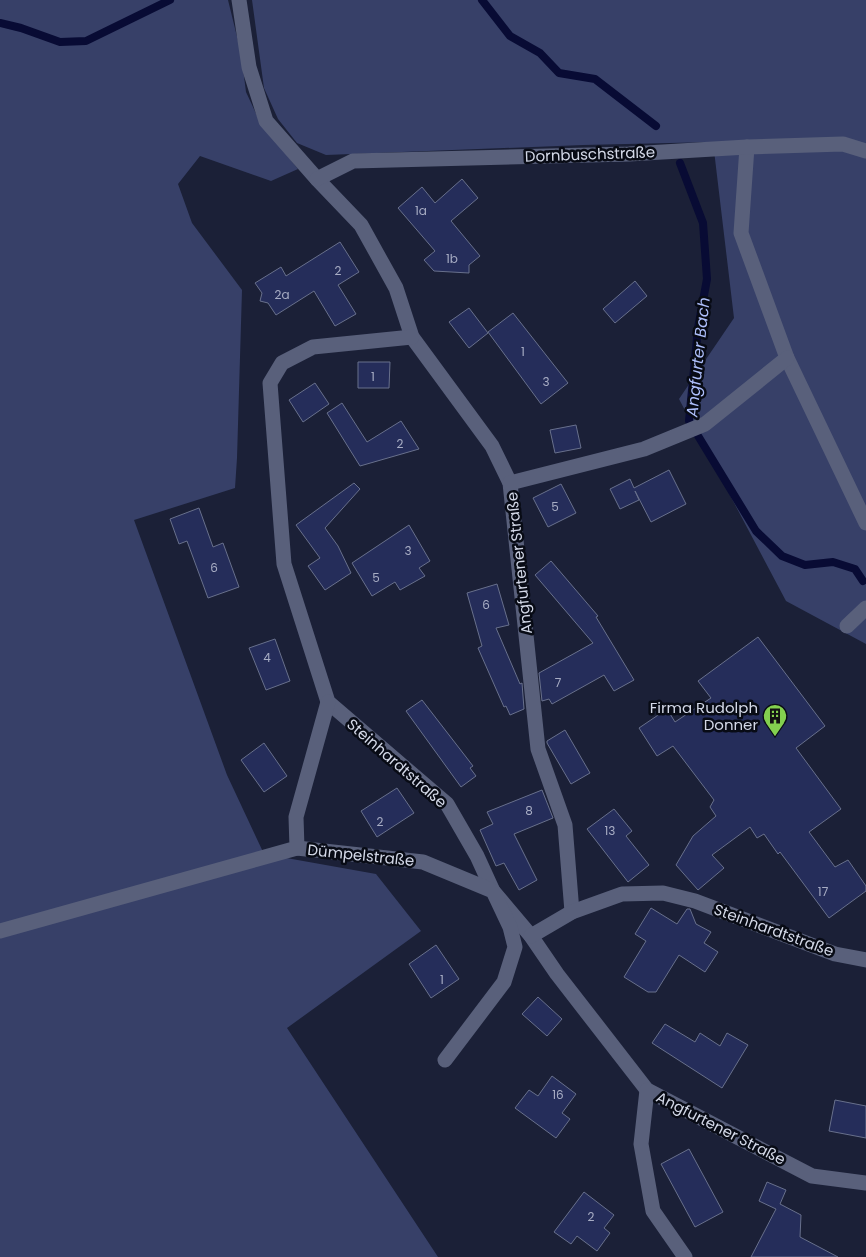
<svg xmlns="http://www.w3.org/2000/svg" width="866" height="1257" font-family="Poppins,sans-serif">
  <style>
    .green { fill: #374068 }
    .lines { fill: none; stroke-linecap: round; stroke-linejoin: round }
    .stream { stroke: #080b34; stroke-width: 8 }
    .building { fill: #252d5a; stroke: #68708c }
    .lane { stroke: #59607b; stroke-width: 15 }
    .street { stroke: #59607b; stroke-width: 15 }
    .labels { text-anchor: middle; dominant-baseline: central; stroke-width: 5; stroke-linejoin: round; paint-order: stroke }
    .number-label { font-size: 12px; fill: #a8adc4 }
    .street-label { font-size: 15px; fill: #d3d8e7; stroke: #080b15 }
    .poi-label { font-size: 15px; fill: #d3d8e7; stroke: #080b15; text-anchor: end }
    .water-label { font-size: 16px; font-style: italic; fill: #adbefa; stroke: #080b15 }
  </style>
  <rect width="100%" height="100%" fill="#1b2037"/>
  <g class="green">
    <polygon points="0,0 228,0 241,53 246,92 260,122 298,169 271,181 200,156 178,184 192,223 242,290 237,458 235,488 134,520 227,775 264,854 376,874 421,931 287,1028 438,1257 0,1257"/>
    <polygon points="252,0 866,0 866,644 786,601 679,399 734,318 713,142 583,145 326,155 297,143 278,119 264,88"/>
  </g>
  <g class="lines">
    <g class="stream">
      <polyline points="482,0 510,36 540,53 559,73 595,79 656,126"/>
      <polyline points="0,23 21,28 60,42 86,41 170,0"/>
      <polyline points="680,163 703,223 707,279 698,328 689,421 756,531 782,556 805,565 833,562 855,569 863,581"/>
    </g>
  </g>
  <g class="building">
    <polygon points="462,179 478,198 451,221 480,256 469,265 469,273 434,271 424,260 435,251 398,208 422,187 435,203"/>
    <polygon points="340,242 359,272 338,285 356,314 335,326 314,291 276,315 268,303 260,301 262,293 255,283 281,267 286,276"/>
    <polygon points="635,281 647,296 615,323 603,309"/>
    <polygon points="469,308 488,333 469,348 449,322"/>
    <polygon points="513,313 568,383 541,404 488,332"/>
    <polygon points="358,362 390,362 389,388 358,388"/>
    <polygon points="315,383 329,404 303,422 289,400"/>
    <polygon points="342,403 367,442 401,421 419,449 360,466 327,413"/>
    <polygon points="576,425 581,448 555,453 550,430"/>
    <polygon points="669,470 686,504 651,522 635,491 639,500 620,509 610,489 630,479 634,488"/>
    <polygon points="354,483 360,489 325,528 338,546 351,573 325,590 308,566 320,558 296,525"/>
    <polygon points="561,484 576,513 548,527 533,498"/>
    <polygon points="199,508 213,547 223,543 239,587 208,598 187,541 179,544 170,519"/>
    <polygon points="409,525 430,561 419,568 425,576 400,590 395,582 372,596 352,563"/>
    <polygon points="551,561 598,616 596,617 634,680 614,691 604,675 552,704 549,699 542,701 539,673 593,643 535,575"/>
    <polygon points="497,584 509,625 496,628 520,684 522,683 524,709 510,715 506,706 504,707 478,648 482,646 467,593"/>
    <polygon points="758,637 825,726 796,748 841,809 809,832 835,867 848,860 866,886 866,891 829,918 780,852 778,854 764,834 757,838 750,827 712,855 724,868 698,890 676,865 693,836 716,816 710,807 714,800 673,746 657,756 639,728 667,709 675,722 711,698 698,681"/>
    <polygon points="275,639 290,681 266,690 249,648"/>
    <polygon points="422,700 473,766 470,768 476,776 461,787 406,711"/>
    <polygon points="565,730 590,773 571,784 547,743 547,741"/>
    <polygon points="264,743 287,776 264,792 241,760"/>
    <polygon points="397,788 414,813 377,837 361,811"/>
    <polygon points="542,790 553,818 514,834 537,880 519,890 504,863 496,866 480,830 493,824 487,812"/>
    <polygon points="614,809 632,831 626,836 649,865 628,882 587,829"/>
    <polygon points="651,908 677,924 687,909 690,909 696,924 711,932 704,943 718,952 705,972 679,955 656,992 648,992 624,977 646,941 635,934"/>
    <polygon points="436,945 459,979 431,998 409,964"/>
    <polygon points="538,997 562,1019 547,1036 522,1014"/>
    <polygon points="665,1024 695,1042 700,1033 720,1046 727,1033 748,1045 722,1088 652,1043"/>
    <polygon points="552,1076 576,1094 562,1113 570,1119 556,1138 515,1108 529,1090 538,1096"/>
    <polygon points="835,1100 866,1106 866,1138 829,1131"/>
    <polygon points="689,1149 723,1212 695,1227 661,1164"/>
    <polygon points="767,1182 786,1190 780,1204 801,1215 800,1237 838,1257 751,1257 776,1209 759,1201"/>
    <polygon points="584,1192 614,1215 604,1228 610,1233 597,1251 577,1236 571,1244 554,1232"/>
  </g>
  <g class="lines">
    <polyline class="lane" points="847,626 866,608"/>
    <g class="street">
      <polyline points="239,0 249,67 266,121 317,179 361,225 396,288 412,337 492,446 510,483 538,749 565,825 572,912"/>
      <polyline points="747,147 741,233 787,358 866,523"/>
      <polyline points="317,179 353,161 629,154 747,147 843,144 866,151"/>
      <polyline points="412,337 313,347 282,363 270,383 284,564 328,702 447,804 477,856 493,891 531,936 557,974 647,1090 812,1176 866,1183"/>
      <polyline points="510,483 644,449 705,424 787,358"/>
      <polyline points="297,848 423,862 493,891 510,927 515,947 504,982 445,1060"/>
      <polyline points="0,931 297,848 296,817 328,702"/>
      <polyline points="531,936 572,912 622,894 663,893 695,901 835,954 866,960"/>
      <polyline points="647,1090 641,1144 653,1211 685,1257"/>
    </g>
  </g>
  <defs>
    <g id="building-pin" transform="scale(1.25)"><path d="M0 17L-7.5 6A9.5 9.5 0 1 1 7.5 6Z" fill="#83d04f" stroke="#080b15"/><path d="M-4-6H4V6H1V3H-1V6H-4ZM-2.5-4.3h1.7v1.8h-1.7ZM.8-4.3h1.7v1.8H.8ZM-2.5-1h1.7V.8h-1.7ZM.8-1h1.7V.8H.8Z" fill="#111"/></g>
  </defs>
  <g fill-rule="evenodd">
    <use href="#building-pin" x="775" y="716"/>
  </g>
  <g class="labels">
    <g class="number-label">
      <text x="421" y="210">1a</text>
      <text x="452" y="258">1b</text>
      <text x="338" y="270">2</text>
      <text x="282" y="294">2a</text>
      <text x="523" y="351">1</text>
      <text x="373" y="376">1</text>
      <text x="546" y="381">3</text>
      <text x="400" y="443">2</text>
      <text x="555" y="506">5</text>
      <text x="408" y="550">3</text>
      <text x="214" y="567">6</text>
      <text x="376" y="577">5</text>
      <text x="486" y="604">6</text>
      <text x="267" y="657">4</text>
      <text x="558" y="682">7</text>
      <text x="529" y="810">8</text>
      <text x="380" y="821">2</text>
      <text x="610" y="830">13</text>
      <text x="823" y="891">17</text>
      <text x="442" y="979">1</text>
      <text x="558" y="1094">16</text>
      <text x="591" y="1216">2</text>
    </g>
    <g class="street-label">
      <text transform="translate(590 154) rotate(-2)">Dornbuschstraße</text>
      <text transform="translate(519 563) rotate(-96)">Angfurtener Straße</text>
      <text transform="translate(397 763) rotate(41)">Steinhardtstraße</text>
      <text transform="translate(361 855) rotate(6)">Dümpelstraße</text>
      <text transform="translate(774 930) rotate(20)">Steinhardtstraße</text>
      <text transform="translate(721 1128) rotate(27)">Angfurtener Straße</text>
    </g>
    <g class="poi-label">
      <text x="758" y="707">Firma Rudolph<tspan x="758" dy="17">Donner</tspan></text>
    </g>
    <g class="water-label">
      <text transform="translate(698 357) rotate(-84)">Angfurter Bach</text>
    </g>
  </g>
</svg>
